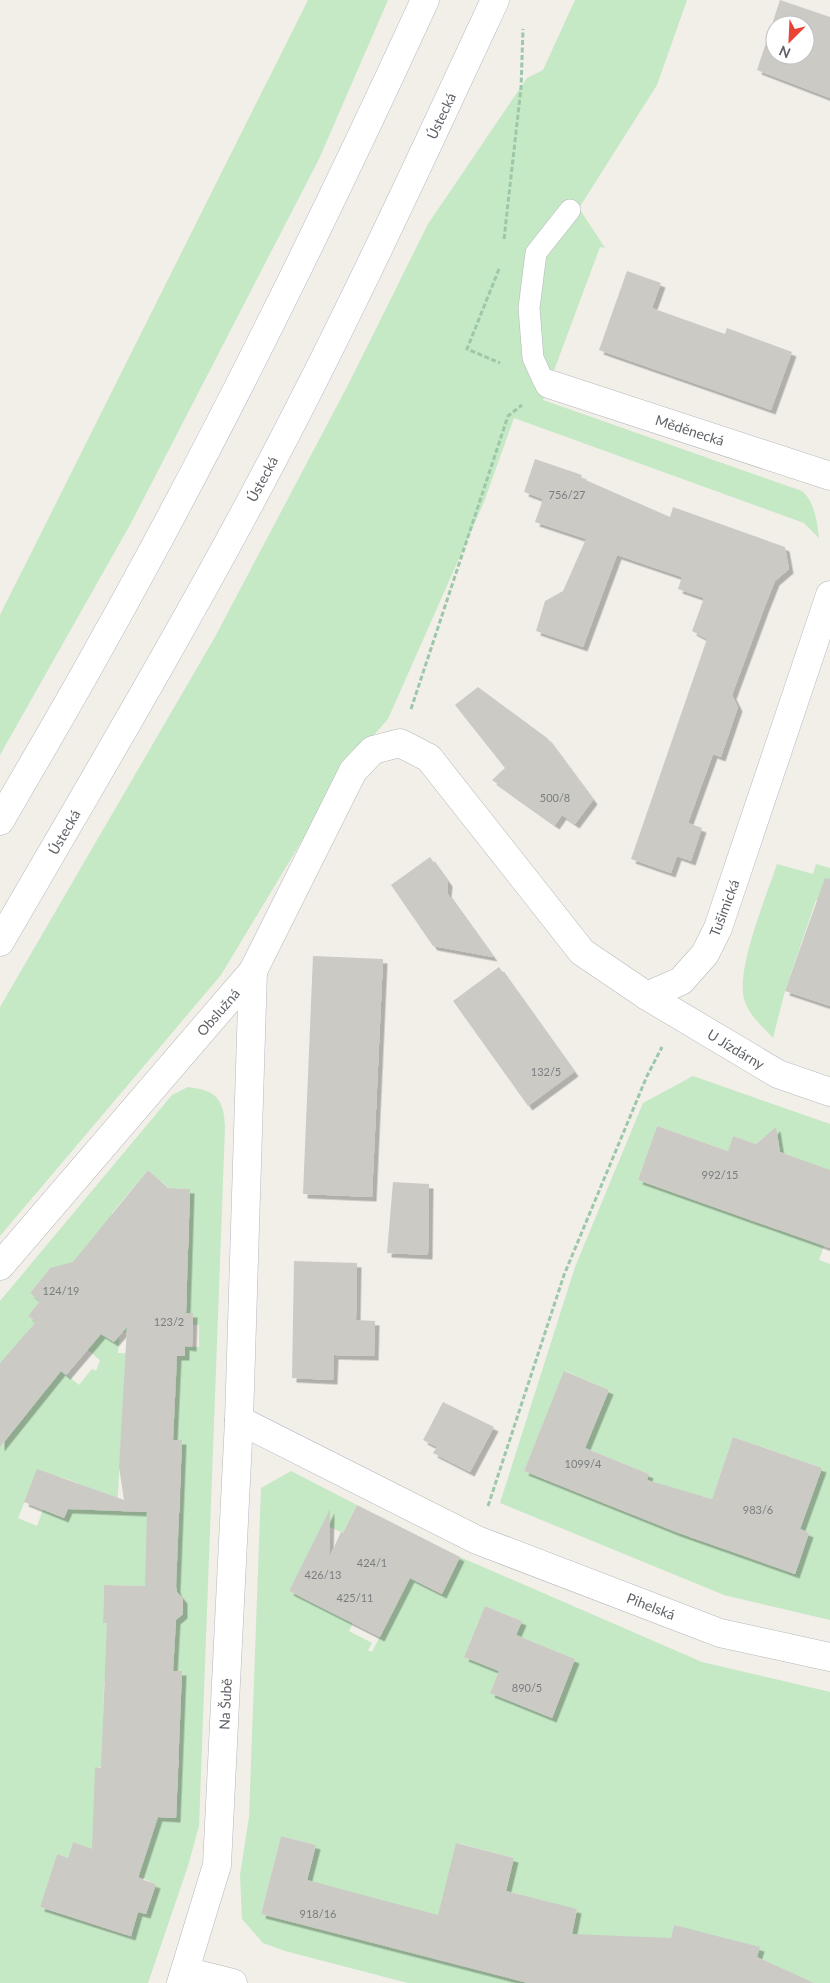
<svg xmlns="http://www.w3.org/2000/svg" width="830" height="1983" font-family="Lato,sans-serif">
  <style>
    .green { fill: #c5e8c5; fill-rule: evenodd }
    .building { fill: #cccac5; fill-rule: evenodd; filter: url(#shadow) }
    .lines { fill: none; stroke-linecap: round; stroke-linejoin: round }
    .lane-casing { stroke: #b5b8bc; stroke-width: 22 }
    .street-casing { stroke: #b5b8bc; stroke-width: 29 }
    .secondary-casing { stroke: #b6babf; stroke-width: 29 }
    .path { stroke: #9cc7a9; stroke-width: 3; stroke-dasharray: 5 2.5; stroke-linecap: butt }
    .lane { stroke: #fff; stroke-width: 21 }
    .street { stroke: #fff; stroke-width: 28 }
    .secondary { stroke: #fff; stroke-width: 28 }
    .labels { text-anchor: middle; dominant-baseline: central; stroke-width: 5; stroke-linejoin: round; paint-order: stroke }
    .number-label { font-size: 11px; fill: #7a7d7f }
    .street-label { font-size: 14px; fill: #5f6368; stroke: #fff }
  </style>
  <defs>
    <filter id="shadow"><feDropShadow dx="4.5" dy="4.5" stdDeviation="0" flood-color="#0004"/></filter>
  </defs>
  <rect width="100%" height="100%" fill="#f1efe8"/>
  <g class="green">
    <polygon points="308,0 388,0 319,159 131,523 0,755 0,615"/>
    <path d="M 575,0 L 687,0 L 657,85 L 579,208 L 605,248 L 600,247 L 543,400 L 802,491 C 815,502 817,522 819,538 L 804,523 L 514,418 L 484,502 L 388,719 L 348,764 L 221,975 L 0,1236 L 0,1007 L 215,637 L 349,383 L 428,224 L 527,78 L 543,70 Z"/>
    <path d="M 777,864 L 813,874 L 816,864 L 830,868 L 830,905 L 816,900 L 785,991 L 773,1038 C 763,1027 750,1016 745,1002 C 734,972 767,895 777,864 Z"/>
    <path d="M 693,1076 L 830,1124 L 830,1228 L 819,1260 L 830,1264 L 830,1620 L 724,1595 L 500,1503 L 575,1267 L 643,1103 ZM 657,1126 L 728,1151 L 733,1136 L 756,1144 L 765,1136 L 778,1140 L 780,1152 L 802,1160 L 778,1230 L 638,1180 ZM 565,1371 L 609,1390 L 585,1448 L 649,1474 L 633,1515 L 524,1471 ZM 733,1437 L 822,1468 L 800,1529 L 809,1533 L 795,1574 L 759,1561 L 755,1553 L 743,1550 L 736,1553 L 689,1537 L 703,1496 L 712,1499 Z"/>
    <path d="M 188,1087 C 216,1090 224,1099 225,1127 L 199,1826 L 188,1866 L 148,1983 L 0,1983 L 0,1447 L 33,1406 L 0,1363 L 0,1301 L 172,1095 ZM 148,1170 L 169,1188 L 190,1189 L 189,1245 L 149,1245 L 112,1213 ZM 50,1268 L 66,1271 L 79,1343 L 100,1360 L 96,1371 L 92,1369 L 79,1385 L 48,1359 L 61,1343 L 28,1316 L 40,1301 L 30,1293 ZM 180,1297 L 187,1297 L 186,1313 L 193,1313 L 193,1325 L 199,1325 L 199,1347 L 185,1346 L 185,1356 L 118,1353 L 120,1332 L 138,1333 ZM 121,1438 L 182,1440 L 180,1513 L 117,1511 ZM 36,1474 L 54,1480 L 37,1526 L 18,1518 ZM 60,1477 L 78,1483 L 64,1518 L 48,1511 ZM 104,1585 L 176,1587 L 177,1593 L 183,1599 L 183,1614 L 176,1619 L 176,1626 L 103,1623 ZM 122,1669 L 182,1671 L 179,1734 L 103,1733 L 104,1682 ZM 137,1758 L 179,1760 L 176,1818 L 138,1816 L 96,1767 L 136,1770 ZM 73,1842 C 102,1856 127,1872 156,1884 L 146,1914 L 138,1912 L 131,1936 L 134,1938 L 40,1907 L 57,1854 L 68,1858 Z"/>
    <path d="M 291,1471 L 357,1505 L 343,1533 L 323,1524 L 289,1591 L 353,1623 L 349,1631 L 372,1643 L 368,1650 L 372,1652 L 389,1619 L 363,1543 L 377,1515 L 432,1543 L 413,1580 L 441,1594 L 460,1557 L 702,1662 L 830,1692 L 830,1983 L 808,1983 L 807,1980 L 674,1925 L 668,1950 L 627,1936 L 560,1983 L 577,1910 L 506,1891 L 514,1858 L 457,1843 L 428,1957 L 528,1983 L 408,1983 L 285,1951 L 263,1943 L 242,1919 L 240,1875 L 249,1817 L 261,1488 ZM 485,1606 L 522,1621 L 516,1635 L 575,1659 L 552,1718 L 490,1693 L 499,1671 L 464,1657 ZM 281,1836 L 316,1845 L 307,1881 L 384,1945 L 261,1914 Z"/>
  </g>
  <g class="building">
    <path d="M 780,0 L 830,17 L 830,98 L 757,70 ZM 775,25 L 805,25 L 805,55 L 775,55 Z"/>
    <polygon points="627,271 661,283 652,308 725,334 727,328 792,352 771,410 599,350"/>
    <polygon points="535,459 582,475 581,478 670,517 673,507 785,547 789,569 775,581 765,606 732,695 738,707 721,757 713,754 688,823 702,828 691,861 677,856 671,873 631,859 707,639 692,631 704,598 678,589 682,577 617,555 583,647 536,631 545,601 563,591 586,539 535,522 543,499 524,492"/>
    <polygon points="478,687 547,738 593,800 575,824 562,815 555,825 492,780 505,768 455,705"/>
    <polygon points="430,857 448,882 447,893 493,957 433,946 391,885"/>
    <polygon points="825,878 830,879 830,1006 785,991"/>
    <polygon points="313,956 383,959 372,1197 303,1194"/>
    <polygon points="499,967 574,1072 528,1106 453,1001"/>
    <polygon points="657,1126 728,1151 733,1136 756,1144 776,1127 780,1152 830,1170 830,1248 638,1180"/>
    <polygon points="148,1170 168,1188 190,1189 186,1313 193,1313 192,1347 185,1346 185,1356 177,1356 173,1440 182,1440 176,1587 177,1592 183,1599 183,1614 176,1620 173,1671 182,1671 176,1818 158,1817 138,1878 156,1884 146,1914 138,1912 131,1936 40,1907 57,1854 68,1858 73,1842 92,1849 95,1767 101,1768 107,1623 103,1623 104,1585 145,1586 147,1512 68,1509 64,1518 24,1502 37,1469 124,1500 119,1467 127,1327 114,1342 101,1334 66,1375 61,1371 0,1447 0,1363 36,1322 28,1316 40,1301 30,1293 50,1268 73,1262"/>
    <polygon points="393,1182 429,1184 428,1255 387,1253"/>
    <polygon points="294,1261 357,1263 356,1320 375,1321 374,1356 334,1355 333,1380 292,1378"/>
    <polygon points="564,1371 609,1390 585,1448 649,1474 647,1480 712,1499 733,1437 822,1468 800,1529 809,1533 795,1574 676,1532 524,1471"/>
    <polygon points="443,1402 494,1427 470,1472 433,1453 437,1447 423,1440"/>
    <polygon points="357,1505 460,1557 442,1594 410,1578 380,1637 289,1591 330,1509 329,1558 341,1532 343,1533"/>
    <polygon points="485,1606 522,1621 516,1635 575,1659 552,1718 490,1693 499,1671 464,1657"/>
    <polygon points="281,1836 316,1845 307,1880 438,1915 456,1843 514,1858 506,1891 577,1909 572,1934 671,1938 674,1925 760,1947 757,1957 814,1983 528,1983 261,1914"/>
  </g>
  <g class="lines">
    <g class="lane-casing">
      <polyline id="lane" points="544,382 533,358 529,308 536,253 570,210"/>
    </g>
    <g class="street-casing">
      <g id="street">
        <polyline points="549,384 830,476"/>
        <polyline points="647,996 778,1074 830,1092"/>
        <polyline points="0,1266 253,971 353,771 373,750 400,743 429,758 582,952 647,996 681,981 705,954 718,928 830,595"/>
        <polyline points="239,1420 477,1540 720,1633 830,1657"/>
        <polyline points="185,1971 233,1983"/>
        <polyline points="181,1983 217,1865 239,1420 253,971"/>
      </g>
    </g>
    <g class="secondary-casing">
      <g id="secondary">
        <path d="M 0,821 C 34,762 69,703 102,643 C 219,434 325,218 425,0"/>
        <path d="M 0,942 C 92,783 186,625 271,463 C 351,311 423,155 495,0"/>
      </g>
    </g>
    <g class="path">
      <polyline points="504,239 521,88 523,29"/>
      <polyline points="499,269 467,349 500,363"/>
      <polyline points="411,709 508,416 522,405"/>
      <polyline points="488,1506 564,1275 647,1076 662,1047"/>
    </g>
    <use href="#lane" class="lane"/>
    <use href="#street" class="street"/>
    <use href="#secondary" class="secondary"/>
  </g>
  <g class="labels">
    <g class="number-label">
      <text x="567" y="494">756/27</text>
      <text x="555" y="797">500/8</text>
      <text x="546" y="1071">132/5</text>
      <text x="720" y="1174">992/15</text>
      <text x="61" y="1290">124/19</text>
      <text x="169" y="1321">123/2</text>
      <text x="583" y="1463">1099/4</text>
      <text x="758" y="1509">983/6</text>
      <text x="372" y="1562">424/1</text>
      <text x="323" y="1574">426/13</text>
      <text x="355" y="1597">425/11</text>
      <text x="527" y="1687">890/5</text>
      <text x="318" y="1913">918/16</text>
    </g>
    <g class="street-label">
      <text transform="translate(441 116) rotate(-65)">Ústecká</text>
      <text transform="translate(690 430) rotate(18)">Měděnecká</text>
      <text transform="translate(262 479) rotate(-62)">Ústecká</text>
      <text transform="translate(64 832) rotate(-60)">Ústecká</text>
      <text transform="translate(724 908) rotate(-69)">Tušimická</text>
      <text transform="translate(218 1012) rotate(-49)">Obslužná</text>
      <text transform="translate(736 1049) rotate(31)">U Jízdárny</text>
      <text transform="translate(651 1606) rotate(21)">Pihelská</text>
      <text transform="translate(225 1704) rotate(-87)">Na Šubě</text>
    </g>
  </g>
  <g transform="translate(790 40) rotate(204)"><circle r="24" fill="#ffffff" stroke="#bfc1c3"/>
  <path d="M0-4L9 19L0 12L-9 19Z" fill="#ea4335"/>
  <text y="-8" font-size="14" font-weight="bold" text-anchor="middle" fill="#5f6368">N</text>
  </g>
</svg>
